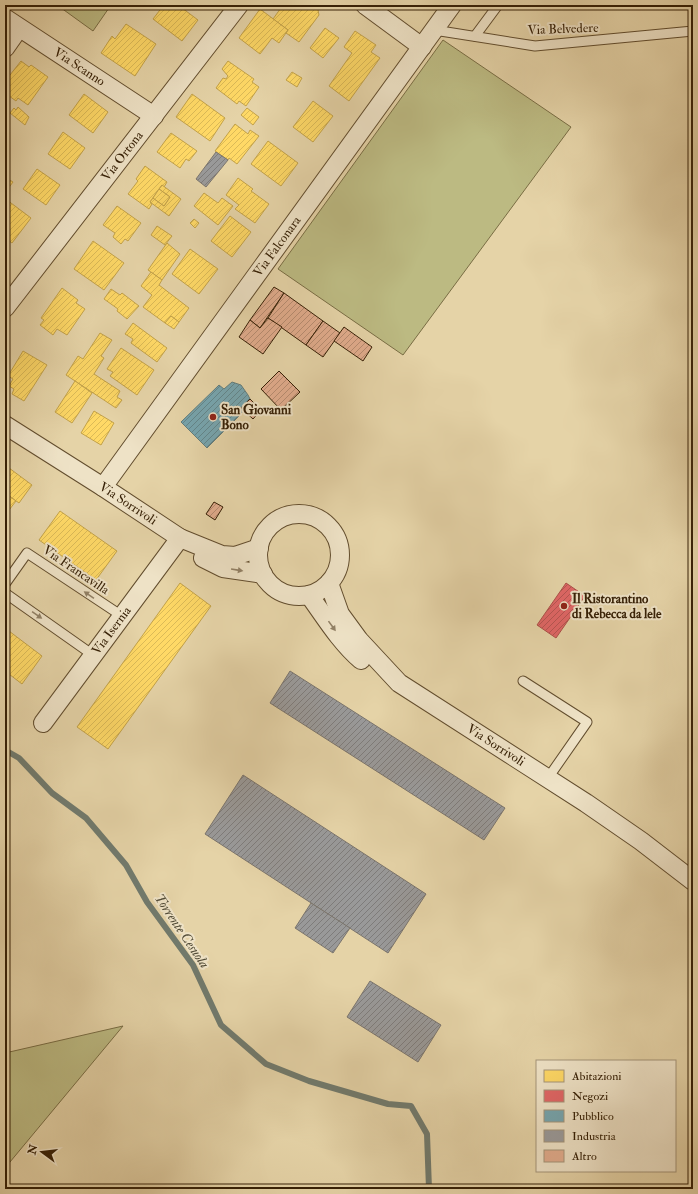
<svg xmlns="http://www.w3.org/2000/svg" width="698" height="1194" font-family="'IM FELL Double Pica',serif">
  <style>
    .grass { fill: #bcba82; stroke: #796d44 }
    .homes { fill: url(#homes-hatch); stroke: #c3a249 }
    .shops { fill: url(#shops-hatch); stroke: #ad5149 }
    .public { fill: url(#public-hatch); stroke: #637d7c }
    .industry { fill: url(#industry-hatch); stroke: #7b756d }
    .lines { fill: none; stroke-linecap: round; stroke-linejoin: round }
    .stream { stroke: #717a6d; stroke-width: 6 }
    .building { fill: url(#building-hatch); stroke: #362006 }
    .service-casing { stroke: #624d2e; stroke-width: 11 }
    .minor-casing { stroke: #624d2e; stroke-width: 20 }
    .service { stroke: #eee2c6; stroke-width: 9 }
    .minor { stroke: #eee2c6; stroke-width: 18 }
    .oneway { fill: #928166 }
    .poi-dot { fill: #8f2418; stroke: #eee2c6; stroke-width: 1.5 }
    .labels { text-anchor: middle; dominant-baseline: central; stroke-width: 4; stroke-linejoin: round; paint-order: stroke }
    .street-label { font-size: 13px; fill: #362006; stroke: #eee2c6 }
    .poi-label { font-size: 13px; font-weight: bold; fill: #362006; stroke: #eee2c6; text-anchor: start }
    .water-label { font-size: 14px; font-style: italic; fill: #534d39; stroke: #eee2c6 }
  </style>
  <defs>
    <pattern id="homes-hatch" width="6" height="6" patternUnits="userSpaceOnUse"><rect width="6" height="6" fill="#ffd966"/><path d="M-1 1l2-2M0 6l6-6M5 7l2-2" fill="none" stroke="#dbba57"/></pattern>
    <pattern id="shops-hatch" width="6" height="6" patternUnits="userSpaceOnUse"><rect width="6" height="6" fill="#e06666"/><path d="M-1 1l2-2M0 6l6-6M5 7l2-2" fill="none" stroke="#b65452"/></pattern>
    <pattern id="public-hatch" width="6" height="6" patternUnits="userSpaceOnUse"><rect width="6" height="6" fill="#76a5af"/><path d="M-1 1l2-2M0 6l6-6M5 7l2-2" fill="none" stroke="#62868c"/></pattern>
    <pattern id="industry-hatch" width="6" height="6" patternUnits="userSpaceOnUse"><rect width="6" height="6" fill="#999"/><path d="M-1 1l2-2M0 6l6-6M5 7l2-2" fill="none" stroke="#7e7c7b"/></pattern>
    <pattern id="building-hatch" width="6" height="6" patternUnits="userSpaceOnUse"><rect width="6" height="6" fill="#e1ac8d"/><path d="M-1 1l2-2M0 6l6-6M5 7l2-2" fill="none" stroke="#b78c71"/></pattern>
  </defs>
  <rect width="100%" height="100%" fill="#e5d3a7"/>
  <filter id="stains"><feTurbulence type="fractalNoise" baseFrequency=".005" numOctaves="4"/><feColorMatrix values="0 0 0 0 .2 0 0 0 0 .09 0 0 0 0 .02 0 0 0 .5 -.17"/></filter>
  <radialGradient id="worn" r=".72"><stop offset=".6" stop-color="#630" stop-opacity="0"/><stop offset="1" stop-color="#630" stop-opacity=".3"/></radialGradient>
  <g class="grass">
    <polygon points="57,5 111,5 93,31"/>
    <polygon points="443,40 571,127 403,355 278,269"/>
    <polygon points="123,1026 5,1168 5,1053"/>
  </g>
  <g class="homes">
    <polygon points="173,5 178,5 198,20 182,41 153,19 163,6 169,10"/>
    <polygon points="283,5 317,5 319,15 299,42 286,33 288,30 273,19"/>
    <polygon points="260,9 288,30 279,43 272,38 260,54 239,38"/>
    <polygon points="126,24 156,44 135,76 101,53 112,36 115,39"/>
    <polygon points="325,28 339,38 323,58 310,48"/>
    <polygon points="355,31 376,45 371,52 380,58 349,101 329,86 352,53 344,47"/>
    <polygon points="21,61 29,67 31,65 48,77 28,105 18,98 16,101 5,93 5,75 7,72 10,75"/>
    <polygon points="228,61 254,79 252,82 259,87 246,106 239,101 237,104 216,88 223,78 226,79 228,76 222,69"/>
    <polygon points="292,72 302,78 297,87 286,80"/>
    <polygon points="84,94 108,112 93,133 69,115"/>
    <polygon points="192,94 225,118 210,141 176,117"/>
    <polygon points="313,101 333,116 313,142 293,127"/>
    <polygon points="18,107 29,117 25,125 10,113 14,108 16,110"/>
    <polygon points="247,108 259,117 253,125 241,115"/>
    <polygon points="235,124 248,134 250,130 259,136 237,164 229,158 228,160 215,151"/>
    <polygon points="63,132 85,148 70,169 48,154"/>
    <polygon points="171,133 197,151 189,161 186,159 180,168 157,152"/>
    <polygon points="268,141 298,163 281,186 251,164"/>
    <polygon points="145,166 167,182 164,187 162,185 150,202 152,204 149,209 128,194 138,181 136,179"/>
    <polygon points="37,169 60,185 46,205 23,189"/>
    <polygon points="5,177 13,182 7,190 5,189"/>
    <polygon points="238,178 253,189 251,191 269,204 255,223 235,209 239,205 226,195"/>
    <polygon points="162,185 181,199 169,216 150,202 153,198 164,206 170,197 159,189"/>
    <polygon points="159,189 170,197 164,206 153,198"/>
    <polygon points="204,193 218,203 222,198 233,206 218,225 194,206"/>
    <polygon points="7,200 31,218 12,243 5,238 5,203"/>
    <polygon points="117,206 141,223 128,241 125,239 121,244 113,237 115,233 103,225"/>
    <polygon points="230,216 251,232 232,257 211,241"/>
    <polygon points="194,219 199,223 195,228 190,223"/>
    <polygon points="157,226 172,236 165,245 151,235"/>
    <polygon points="93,241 124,263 104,290 74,269"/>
    <polygon points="167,243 180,254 162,280 148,270"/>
    <polygon points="190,249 218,269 199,294 172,274"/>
    <polygon points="151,272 162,280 159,285 189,308 179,322 171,316 165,323 143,307 152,295 141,286"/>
    <polygon points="62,288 78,300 76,303 85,309 67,335 57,329 53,335 40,325 44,320 41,318"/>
    <polygon points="111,289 120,295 122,293 139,306 127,319 117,311 118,309 104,299"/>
    <polygon points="171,316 179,322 174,329 165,323"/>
    <polygon points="133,323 167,348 157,362 131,343 133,339 125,334"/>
    <polygon points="100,333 112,340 101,356 104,358 94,374 120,391 117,397 122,400 116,408 66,375 78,356 83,359"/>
    <polygon points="121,348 154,370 137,395 110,376 113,372 107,369"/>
    <polygon points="23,351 47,365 24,401 12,394 14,389 9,386 13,379 8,376"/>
    <polygon points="75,381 92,393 72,423 55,412"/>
    <polygon points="94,411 114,423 101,445 81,433"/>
    <polygon points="5,465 32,485 19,503 5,493"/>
    <polygon points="5,493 16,501 6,514 5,514"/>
    <polygon points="60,511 117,551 96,580 39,540"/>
    <polygon points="180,583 211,606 108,749 77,727"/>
    <polygon points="5,628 42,656 22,684 5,671"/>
  </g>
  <polygon class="shops" points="566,583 585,596 556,638 537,625"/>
  <polygon class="public" points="232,382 241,385 248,395 250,399 241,408 244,411 207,448 181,422 219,385 224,389"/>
  <g class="industry">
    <polygon points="216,152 228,160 206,187 196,179"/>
    <polygon points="290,671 505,808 484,840 270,703"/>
    <polygon points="243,775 426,894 388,953 205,834"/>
    <polygon points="311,903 350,928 333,953 295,928"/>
    <polygon points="370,981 441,1025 418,1062 347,1017"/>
  </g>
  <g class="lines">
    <polyline class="stream" points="5,750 19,758 52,793 86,818 126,865 147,902 193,965 221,1025 266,1064 309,1081 388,1104 411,1106 427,1134 429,1189"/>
  </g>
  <g class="building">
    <polygon points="274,287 284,293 260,328 250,320"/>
    <polygon points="284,293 323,321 306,345 268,318"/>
    <polygon points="268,318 282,327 263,354 239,337 250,320 260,328"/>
    <polygon points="323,321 340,333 323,357 306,345"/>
    <polygon points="344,327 372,347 363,361 334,341"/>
    <polygon points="279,371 300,392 281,410 261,389"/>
    <polygon points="250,399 261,410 253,419 241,408"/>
    <polygon points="214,502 223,507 215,520 206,514"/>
  </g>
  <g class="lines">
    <g class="service-casing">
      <g id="service">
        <polyline points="434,30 535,46 693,31"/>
        <polyline points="475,36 498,5"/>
        <polyline points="5,584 27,553 122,616"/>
        <polyline points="5,593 93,655"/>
        <polyline points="523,681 587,722 548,778"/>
      </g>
    </g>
    <g class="minor-casing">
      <g id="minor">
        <polyline points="365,5 422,47"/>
        <path id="s1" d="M 5,18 L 154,116"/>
        <polyline points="5,48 19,28"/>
        <path id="s2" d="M 5,308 L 239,5"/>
        <path id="s3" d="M 5,425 L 103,487 L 180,538 L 222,555 L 235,556 L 259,548"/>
        <path id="s4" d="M 103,487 L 452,5"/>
        <circle cx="299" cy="555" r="41"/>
        <polyline points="203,558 223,568 263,574"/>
        <path id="s5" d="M 329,583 L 340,614 L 359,640 L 399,683 L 586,803 L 641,841 L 693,881"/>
        <path d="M 309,595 C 325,617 340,642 361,660"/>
        <path id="s6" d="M 43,723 L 180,538"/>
      </g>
    </g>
    <use href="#service" class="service"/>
    <use href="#minor" class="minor"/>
  </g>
  <defs><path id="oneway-solid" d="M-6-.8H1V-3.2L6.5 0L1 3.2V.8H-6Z"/></defs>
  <g class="oneway">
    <use href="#oneway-solid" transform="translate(237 570) rotate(9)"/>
    <use href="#oneway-solid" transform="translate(89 595) rotate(-146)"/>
    <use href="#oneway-solid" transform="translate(37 615) rotate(35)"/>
    <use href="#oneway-solid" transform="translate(332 626) rotate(54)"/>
  </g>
  <g class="poi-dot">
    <circle cx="213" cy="417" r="4"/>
    <circle cx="564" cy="606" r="4"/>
  </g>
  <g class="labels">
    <g class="street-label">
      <text transform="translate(563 29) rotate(-2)">Via Belvedere</text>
      <text stroke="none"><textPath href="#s1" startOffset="89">Via Scanno</textPath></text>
      <text stroke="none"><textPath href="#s2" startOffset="192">Via Ortona</textPath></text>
      <text stroke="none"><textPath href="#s4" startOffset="297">Via Falconara</textPath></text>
      <text stroke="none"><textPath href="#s3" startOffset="146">Via Sorrivoli</textPath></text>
      <text transform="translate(76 570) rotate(34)">Via Francavilla</text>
      <text stroke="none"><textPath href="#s6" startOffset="115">Via Isernia</textPath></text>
      <text stroke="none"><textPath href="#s5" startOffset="239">Via Sorrivoli</textPath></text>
    </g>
    <g class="poi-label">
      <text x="221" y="410">San Giovanni<tspan x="221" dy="15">Bono</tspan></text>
      <text x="572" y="599">Il Ristorantino<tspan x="572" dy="15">di Rebecca da lele</tspan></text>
    </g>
    <g class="water-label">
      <text transform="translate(182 931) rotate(56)">Torrente Cesuola</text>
    </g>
  </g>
  <rect width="698" height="1194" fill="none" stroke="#e5d3a7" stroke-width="20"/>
  <rect x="6" y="6" width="686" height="1182" fill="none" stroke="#362006" stroke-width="2"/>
  <rect x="10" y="10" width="678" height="1174" fill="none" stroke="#362006"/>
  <rect x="536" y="1060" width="140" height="112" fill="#eee2c6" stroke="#a49479"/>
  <rect x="544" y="1070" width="20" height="12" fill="#ffd966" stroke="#a49479"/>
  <text x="572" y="1080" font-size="12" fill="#362006">Abitazioni</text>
  <rect x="544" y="1090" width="20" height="12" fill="#e06666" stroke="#a49479"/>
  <text x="572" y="1100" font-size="12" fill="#362006">Negozi</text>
  <rect x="544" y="1110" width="20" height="12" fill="#76a5af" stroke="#a49479"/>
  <text x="572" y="1120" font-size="12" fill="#362006">Pubblico</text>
  <rect x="544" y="1130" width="20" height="12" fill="#999999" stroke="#a49479"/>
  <text x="572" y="1140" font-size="12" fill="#362006">Industria</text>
  <rect x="544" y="1150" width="20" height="12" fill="#e1ac8d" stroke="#a49479"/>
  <text x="572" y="1160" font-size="12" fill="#362006">Altro</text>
  <g transform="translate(42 1152) rotate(285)" stroke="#eee2c6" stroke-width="3" paint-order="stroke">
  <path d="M0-3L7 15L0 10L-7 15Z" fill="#362006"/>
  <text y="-6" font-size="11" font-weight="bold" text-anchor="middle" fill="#362006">N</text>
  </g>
  <rect width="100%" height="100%" filter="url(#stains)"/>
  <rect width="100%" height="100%" fill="url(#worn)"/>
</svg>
